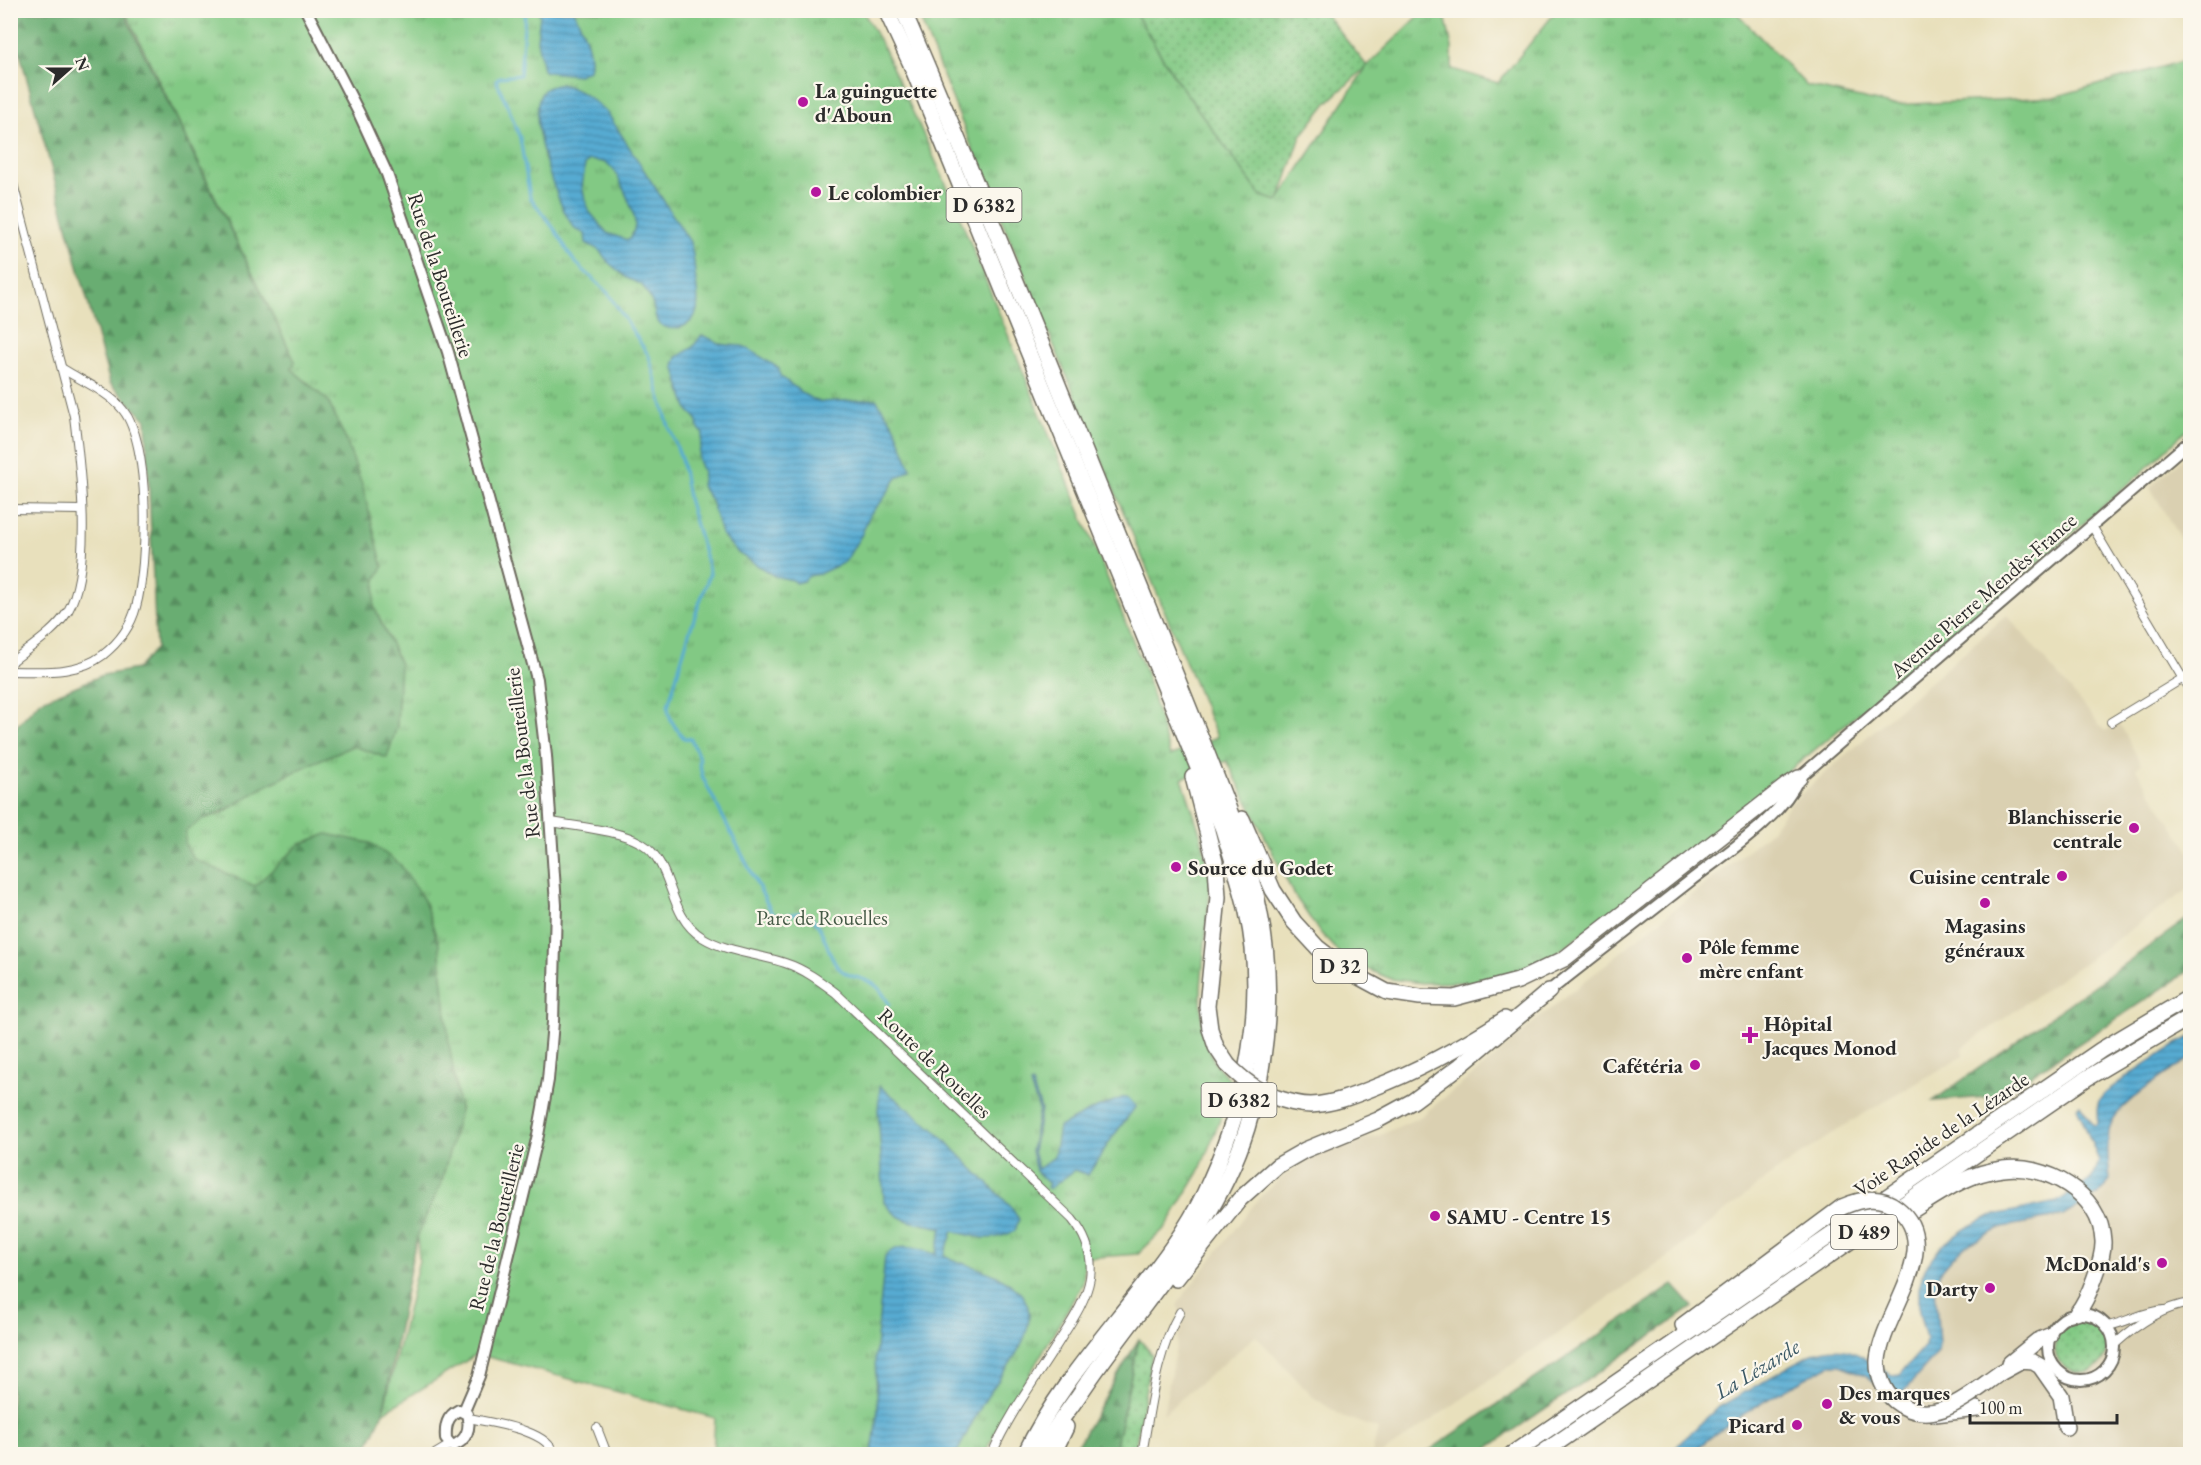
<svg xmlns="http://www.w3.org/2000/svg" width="2201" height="1465" font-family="'EB Garamond',serif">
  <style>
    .built { fill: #dad0b1 }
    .grass { fill: url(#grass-dots); stroke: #567a58; stroke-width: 1.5 }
    .forest { fill: url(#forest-firs); stroke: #4a6c4e; stroke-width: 1.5 }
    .park { fill: url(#park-tufts); stroke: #567a58; stroke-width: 1.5 }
    .water { fill: url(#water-rules); stroke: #406b7e; stroke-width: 1.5; fill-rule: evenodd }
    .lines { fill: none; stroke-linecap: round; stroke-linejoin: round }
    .stream { stroke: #56abd2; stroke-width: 3 }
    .street-casing { stroke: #6d6a5e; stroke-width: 10 }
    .secondary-casing { stroke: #6d6a5e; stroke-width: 14 }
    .highway-casing { stroke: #6d6a5e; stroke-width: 18 }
    .street { stroke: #fff; stroke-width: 8 }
    .secondary { stroke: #fff; stroke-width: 10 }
    .highway { stroke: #fff; stroke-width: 15 }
    .highway-bridge-casing { stroke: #6d6a5e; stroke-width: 18; stroke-linecap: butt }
    .highway-bridge { stroke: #fff; stroke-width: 15 }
    .poi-dot { fill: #b5179e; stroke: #fbf7ec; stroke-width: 2 }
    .labels { text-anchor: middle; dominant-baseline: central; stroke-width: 4.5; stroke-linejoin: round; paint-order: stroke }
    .shield { fill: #fbf7ec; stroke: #696865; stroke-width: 1.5 }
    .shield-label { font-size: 20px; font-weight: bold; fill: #2b2b2b }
    .poi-label { font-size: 21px; font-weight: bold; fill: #2b2b2b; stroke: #fbf7ec; text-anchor: start }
    .street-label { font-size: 21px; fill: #2b2b2b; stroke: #fbf7ec }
    .park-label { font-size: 21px; fill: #455a46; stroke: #fbf7ec }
    .water-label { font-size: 22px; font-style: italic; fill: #3a5865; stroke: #fbf7ec }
  </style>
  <defs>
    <pattern id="grass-dots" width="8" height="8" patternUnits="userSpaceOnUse" patternTransform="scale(1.5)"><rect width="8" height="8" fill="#82c984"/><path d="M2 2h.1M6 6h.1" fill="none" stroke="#6ba36c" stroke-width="1.8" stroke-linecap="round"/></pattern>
    <pattern id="forest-firs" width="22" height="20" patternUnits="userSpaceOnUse" patternTransform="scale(1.5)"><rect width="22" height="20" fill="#69ad72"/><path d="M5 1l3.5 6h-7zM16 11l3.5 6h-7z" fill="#578d5e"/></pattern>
    <pattern id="park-tufts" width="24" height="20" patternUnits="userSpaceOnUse" patternTransform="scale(1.5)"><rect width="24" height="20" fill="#82c984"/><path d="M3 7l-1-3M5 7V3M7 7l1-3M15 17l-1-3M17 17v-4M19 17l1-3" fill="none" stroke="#6ba36c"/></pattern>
    <pattern id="water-rules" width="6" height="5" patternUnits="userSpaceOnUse" patternTransform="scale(1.5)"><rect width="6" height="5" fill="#56abd2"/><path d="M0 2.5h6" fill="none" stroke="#478bab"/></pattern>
  </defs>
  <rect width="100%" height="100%" fill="#fbf7ec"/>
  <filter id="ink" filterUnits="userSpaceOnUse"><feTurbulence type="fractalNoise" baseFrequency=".0167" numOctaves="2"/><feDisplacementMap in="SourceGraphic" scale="12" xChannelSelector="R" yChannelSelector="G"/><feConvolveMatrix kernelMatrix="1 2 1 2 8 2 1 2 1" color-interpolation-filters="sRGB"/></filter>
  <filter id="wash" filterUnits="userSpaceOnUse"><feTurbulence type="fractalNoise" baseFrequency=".008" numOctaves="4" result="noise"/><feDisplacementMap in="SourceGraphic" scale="24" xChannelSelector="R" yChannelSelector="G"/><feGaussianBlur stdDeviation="1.35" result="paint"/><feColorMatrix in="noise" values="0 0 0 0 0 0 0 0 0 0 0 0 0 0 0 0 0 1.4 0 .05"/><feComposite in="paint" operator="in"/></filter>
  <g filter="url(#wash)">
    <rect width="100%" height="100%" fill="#e8e0bc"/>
    <g class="built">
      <polygon points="2190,452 2190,556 2150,487"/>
      <polygon points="2007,615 2105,731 2119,722 2141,764 2136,769 2190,853 2190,888 1962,1048 1963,1056 1850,1122 1775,1172 1661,1262 1382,1454 1372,1454 1378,1429 1342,1416 1313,1397 1256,1336 1163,1414 1182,1317 1178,1307 1179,1301 1259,1198 1286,1174 1313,1157 1356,1141 1378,1136 1420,1117 1492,1060 1534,1022 1770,832 1792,802"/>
      <polygon points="2190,1051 2190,1454 1681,1454 1831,1354 1898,1382 1933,1348 1926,1286 1957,1243 2055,1212 2099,1185 2107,1153 2114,1104"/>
    </g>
    <g class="grass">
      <polygon points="1134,11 1323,11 1367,66 1327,103 1301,136 1279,201 1261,197 1175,78"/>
      <circle cx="2081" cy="1347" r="26"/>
      <polygon points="1139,1339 1152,1354 1134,1454 1114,1454"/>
    </g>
    <g class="forest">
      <path d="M 11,11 L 123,11 L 295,361 L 292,369 L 328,401 L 346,440 L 362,484 L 383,567 L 376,580 L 374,606 L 400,664 L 397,726 L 387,758 L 353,746 C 323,758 294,772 265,787 C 243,798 227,812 203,819 L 194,859 L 254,885 L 300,844 L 327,834 L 370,843 L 400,864 L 424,900 L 439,944 L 449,1043 L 460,1111 L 441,1184 L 417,1237 L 412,1258 L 383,1413 L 364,1454 L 11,1454 L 10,733 L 40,701 L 103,675 L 137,669 L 156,648 L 146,420 L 110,383 L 11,21 Z"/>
      <polygon points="2190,917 2190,970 2000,1096 1933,1101"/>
      <polygon points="1673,1285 1693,1307 1479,1454 1424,1454"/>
      <polygon points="1139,1339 1114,1454 1072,1454"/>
    </g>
    <polygon class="park" points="1557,10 1735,11 1807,86 1891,105 2054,97 2190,59 2190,427 2140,474 1996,600 1657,880 1546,960 1511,973 1476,982 1422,983 1391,979 1345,960 1318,930 1293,893 1227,761 1182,778 1201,836 1211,879 1201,987 1202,1027 1214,1062 1234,1085 1199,1172 1166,1227 1138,1254 1085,1258 1083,1283 989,1444 985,1454 713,1454 715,1418 477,1354 383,1413 419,1260 417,1237 441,1184 460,1111 449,1043 439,944 424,900 400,864 370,843 327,834 300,844 255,886 194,859 185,845 186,831 203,819 221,814 262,788 315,762 353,746 387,758 397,726 400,664 374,606 376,580 383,567 362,484 346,440 328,401 292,369 295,361 125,11 863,11 882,45 948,188 1145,670 1170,756 1217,737 983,175 917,11 1134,11 1175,78 1261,196 1278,201 1367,66 1424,11 1444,11 1452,47 1452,69 1498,83"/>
    <g class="water">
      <path d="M 538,11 L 574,11 C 581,26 594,52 589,70 L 579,75 L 546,72 L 543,70 L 537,40 L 540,15 Z"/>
      <path d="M 561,84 C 581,90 594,100 608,114 L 690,242 C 694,255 694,262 695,274 C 697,293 705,319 681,327 C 674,330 665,329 659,323 C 654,318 655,311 653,305 C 651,299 646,291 642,285 L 627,278 L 609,263 L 599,250 L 586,243 L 585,234 C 581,232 576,230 573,226 C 557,205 523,112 544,90 C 548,86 556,85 561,84 ZM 589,160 C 596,161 602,161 608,164 C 617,170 636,214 635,225 C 635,229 632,235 630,239 L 627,240 L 607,233 L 588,210 L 582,187 L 585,165 Z"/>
      <path d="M 701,336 C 709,336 711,340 718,343 C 725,346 734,345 742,346 C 750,348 769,363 779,368 L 780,376 C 793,385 805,398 821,402 L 876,399 L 895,427 L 911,469 L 896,479 L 882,501 L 870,514 L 862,534 L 845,562 L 819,574 L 809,576 L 803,581 L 796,583 L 793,580 L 774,576 L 738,553 L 721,534 L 711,500 L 701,486 L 703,472 L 698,460 L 703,433 L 698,428 L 696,418 L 688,410 L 682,393 L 674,365 L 677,357 L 692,348 Z"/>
      <path d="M 2190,1037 L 2190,1059 C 2171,1070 2118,1104 2111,1124 C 2105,1141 2109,1164 2110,1181 L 2098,1195 L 2063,1216 L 2003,1227 L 1965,1246 L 1952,1258 L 1940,1272 L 1935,1286 L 1939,1344 L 1938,1353 L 1902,1393 L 1891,1394 L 1865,1375 L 1840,1365 L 1830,1365 C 1784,1390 1728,1419 1691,1454 L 1668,1454 L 1717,1408 L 1809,1355 C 1846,1340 1861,1356 1892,1375 L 1900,1374 L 1925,1346 L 1926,1339 L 1919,1312 L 1919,1288 L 1925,1268 L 1942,1245 L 1965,1229 L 1990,1216 L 2057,1202 L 2093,1178 L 2099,1161 L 2077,1107 L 2080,1105 L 2093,1125 L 2098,1124 C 2097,1117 2096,1108 2099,1101 C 2106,1087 2173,1046 2190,1037 Z"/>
      <polygon points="1032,1084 1041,1109 1033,1151 1038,1169 1054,1157 1059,1127 1092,1110 1124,1097 1127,1097 1136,1106 1112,1138 1088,1175 1075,1170 1049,1189 1047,1187 1049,1184 1036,1171 1031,1151 1039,1109 1030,1085"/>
      <path d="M 880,1086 L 936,1131 L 1010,1206 L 1019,1219 L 1015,1231 C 990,1243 978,1237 953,1231 L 944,1256 C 968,1267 995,1270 1015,1288 C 1053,1319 1004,1369 987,1397 C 975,1415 966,1436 956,1454 L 872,1454 L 878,1409 L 875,1359 L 885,1256 C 899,1240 918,1250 936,1254 L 942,1228 C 916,1221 902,1226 884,1202 L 878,1110 Z"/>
    </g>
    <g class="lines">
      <path class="stream" d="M 523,10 L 525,15 L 520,75 L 500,77 L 496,80 L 509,109 L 520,138 L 530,197 L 555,230 L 574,261 L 608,293 L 649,356 L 668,424 L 681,458 L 688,498 L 710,573 L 689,633 L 668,706 C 668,720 676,728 684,738 L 691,739 L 700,760 L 699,763 L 703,778 L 772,913 C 786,921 797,908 808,915 C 825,926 826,952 838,967 C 848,979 863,976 875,985 C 881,989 885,997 889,1004"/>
    </g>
  </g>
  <g filter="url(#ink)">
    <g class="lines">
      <g class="street-casing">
        <g id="street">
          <path d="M 10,172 L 74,416 C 80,465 93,568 68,611 C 55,632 30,647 10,663"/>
          <polyline points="10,509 82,510"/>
          <polyline points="2092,526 2183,679 2190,688"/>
          <path d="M 10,671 C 41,671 77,675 103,655 C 118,643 131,626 136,607 C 148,564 151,445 123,410 C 109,392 82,381 63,369"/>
          <polyline points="2111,722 2190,674"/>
          <path d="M 552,822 C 578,827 618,830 641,843 C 675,863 666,915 702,937 C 726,952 758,954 785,963 C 804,969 820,981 836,993 L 1072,1219 C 1086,1236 1093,1256 1090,1278 C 1086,1301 1072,1321 1060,1340 C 1037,1377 1009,1414 992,1454"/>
          <path d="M 2107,1326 C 2127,1323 2143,1311 2164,1310"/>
          <path d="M 2114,1345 C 2135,1326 2162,1307 2190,1303"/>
          <path d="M 469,1418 C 491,1423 547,1429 554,1454"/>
          <polyline points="597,1428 607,1454"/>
          <polyline points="435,1454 450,1445"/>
          <path d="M 1142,1454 C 1151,1407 1155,1355 1180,1312"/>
        </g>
      </g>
      <g class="secondary-casing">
        <g id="secondary">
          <polyline points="306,10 359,113 387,174 448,352 537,679 546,756 556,905 553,1022 548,1080 538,1135 479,1376 464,1411"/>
          <path d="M 1549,991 C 1596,954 1643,918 1690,881 C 1726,853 1780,819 1799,778 L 2190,441"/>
          <circle cx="2081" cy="1347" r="33"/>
          <path d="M 459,1410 L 467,1414 C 471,1428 467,1441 452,1446 L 446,1439 C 445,1426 447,1416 459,1410 Z"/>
        </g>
      </g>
      <g class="highway-casing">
        <g id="highway">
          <path d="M 886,10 L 910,62 L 1223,829 C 1231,856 1241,884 1247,912 C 1267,1001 1247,1099 1210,1181 C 1195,1217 1171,1250 1147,1281 C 1104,1337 1056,1389 1025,1454"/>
          <path d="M 903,10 C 982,192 1054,377 1129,560 C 1157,629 1185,697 1212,766 C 1230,812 1250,860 1259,909 C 1274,980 1269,1058 1247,1128 C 1215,1231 1137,1307 1079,1395 C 1066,1414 1050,1433 1040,1454"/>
          <polyline points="1193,777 1216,866 1218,897 1207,1006 1210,1029 1216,1047 1228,1065"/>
          <polyline points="1242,819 1273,890 1294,922 1318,948 1348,971 1387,992 1420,997 1454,998 1518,981 1564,959 1786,786 1799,778"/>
          <path d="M 1274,1097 C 1286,1101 1298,1105 1311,1105 C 1333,1104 1353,1096 1373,1088 C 1420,1070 1463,1046 1505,1019"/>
          <path d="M 1908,1213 C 1939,1194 1966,1173 2003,1169 C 2045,1163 2101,1193 2103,1241 C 2104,1258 2088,1300 2077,1313"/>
          <polyline points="1176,1279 1240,1199 1277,1166 1305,1150 1378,1120 1413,1101 1460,1066 1549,991"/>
          <polyline points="1683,1325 1842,1207"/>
          <polyline points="2010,1363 2037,1341 2049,1336"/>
          <polyline points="2000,1373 2022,1361 2033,1362 2040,1366 2061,1396 2066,1427"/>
          <polyline points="1935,1414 1977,1409"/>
          <polyline points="1053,1454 1066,1427"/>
          <polyline points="1512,1454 2101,1050 2190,997"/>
          <polyline points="1541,1454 2087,1078 2190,1017"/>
        </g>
      </g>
      <use href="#street" class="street"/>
      <use href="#secondary" class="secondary"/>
      <use href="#highway" class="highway"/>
      <g class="highway-bridge-casing">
        <g id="highway-bridge">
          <path d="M 1228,1065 C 1243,1080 1255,1089 1274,1097"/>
          <path d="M 1842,1207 C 1861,1199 1879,1194 1897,1208 C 1946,1246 1882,1314 1878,1360 C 1877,1375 1884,1392 1895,1401 C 1932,1431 1970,1394 2000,1373"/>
        </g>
      </g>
      <use href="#highway-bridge" class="highway-bridge"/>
    </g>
  </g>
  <g class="poi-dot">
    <circle cx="803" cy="102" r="6"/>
    <circle cx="816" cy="192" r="6"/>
    <circle cx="2134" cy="828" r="6"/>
    <circle cx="1176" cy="867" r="6"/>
    <circle cx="2062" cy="876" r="6"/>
    <circle cx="1985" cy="903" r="6"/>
    <circle cx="1687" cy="958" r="6"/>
    <path d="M1747 1026h6v6h6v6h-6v6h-6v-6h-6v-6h6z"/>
    <circle cx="1695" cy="1065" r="6"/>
    <circle cx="1435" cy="1216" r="6"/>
    <circle cx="2162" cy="1263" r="6"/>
    <circle cx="1990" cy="1288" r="6"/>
    <circle cx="1827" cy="1404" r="6"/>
    <circle cx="1797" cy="1425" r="6"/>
  </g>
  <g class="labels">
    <g class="shield">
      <rect x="946.5" y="188" width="75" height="34" rx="4.5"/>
      <rect x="1313" y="949" width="54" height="34" rx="4.5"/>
      <rect x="1201.5" y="1083" width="75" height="34" rx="4.5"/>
      <rect x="1831" y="1215" width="66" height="34" rx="4.5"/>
    </g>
    <g class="shield-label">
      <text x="984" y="205">D 6382</text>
      <text x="1340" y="966">D 32</text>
      <text x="1239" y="1100">D 6382</text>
      <text x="1864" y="1232">D 489</text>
    </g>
    <g class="poi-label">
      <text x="815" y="90">La guinguette<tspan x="815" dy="24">d'Aboun</tspan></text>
      <text x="828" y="192">Le colombier</text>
      <text x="2122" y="816" text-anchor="end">Blanchisserie<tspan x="2122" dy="24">centrale</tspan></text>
      <text x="1188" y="867">Source du Godet</text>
      <text x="2050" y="876" text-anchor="end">Cuisine centrale</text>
      <text x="1985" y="925" text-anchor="middle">Magasins<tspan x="1985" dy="24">généraux</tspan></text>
      <text x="1699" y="946">Pôle femme<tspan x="1699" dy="24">mère enfant</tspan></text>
      <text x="1764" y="1023">Hôpital<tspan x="1764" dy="24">Jacques Monod</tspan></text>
      <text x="1683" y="1065" text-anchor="end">Cafétéria</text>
      <text x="1447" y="1216">SAMU - Centre 15</text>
      <text x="2150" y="1263" text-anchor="end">McDonald's</text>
      <text x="1978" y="1288" text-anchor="end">Darty</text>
      <text x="1839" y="1392">Des marques<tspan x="1839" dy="24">&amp; vous</tspan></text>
      <text x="1785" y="1425" text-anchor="end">Picard</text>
    </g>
    <g class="street-label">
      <text transform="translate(441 275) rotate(72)">Rue de la Bouteillerie</text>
      <text transform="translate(1983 595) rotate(-41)">Avenue Pierre Mendès-France</text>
      <text transform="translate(522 753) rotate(-97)">Rue de la Bouteillerie</text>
      <text transform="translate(935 1063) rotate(44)">Route de Rouelles</text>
      <text transform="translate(1941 1134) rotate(-34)">Voie Rapide de la Lézarde</text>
      <text transform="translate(496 1227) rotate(-76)">Rue de la Bouteillerie</text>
    </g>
    <g class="park-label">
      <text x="822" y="917">Parc de Rouelles</text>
    </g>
    <g class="water-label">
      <text transform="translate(1757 1369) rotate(-31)">La Lézarde</text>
    </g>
  </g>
  <rect width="2201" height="1465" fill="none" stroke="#fbf7ec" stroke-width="36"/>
  <g transform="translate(69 69) rotate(69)" stroke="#fbf7ec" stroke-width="4.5" paint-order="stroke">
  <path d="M0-4.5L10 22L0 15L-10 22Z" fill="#2b2b2b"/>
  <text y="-9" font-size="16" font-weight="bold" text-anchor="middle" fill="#2b2b2b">N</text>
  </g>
  <path d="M1970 1414v9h147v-9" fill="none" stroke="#2b2b2b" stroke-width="3"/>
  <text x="1979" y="1414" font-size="18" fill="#2b2b2b" stroke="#fbf7ec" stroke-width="4.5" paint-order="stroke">100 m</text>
</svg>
